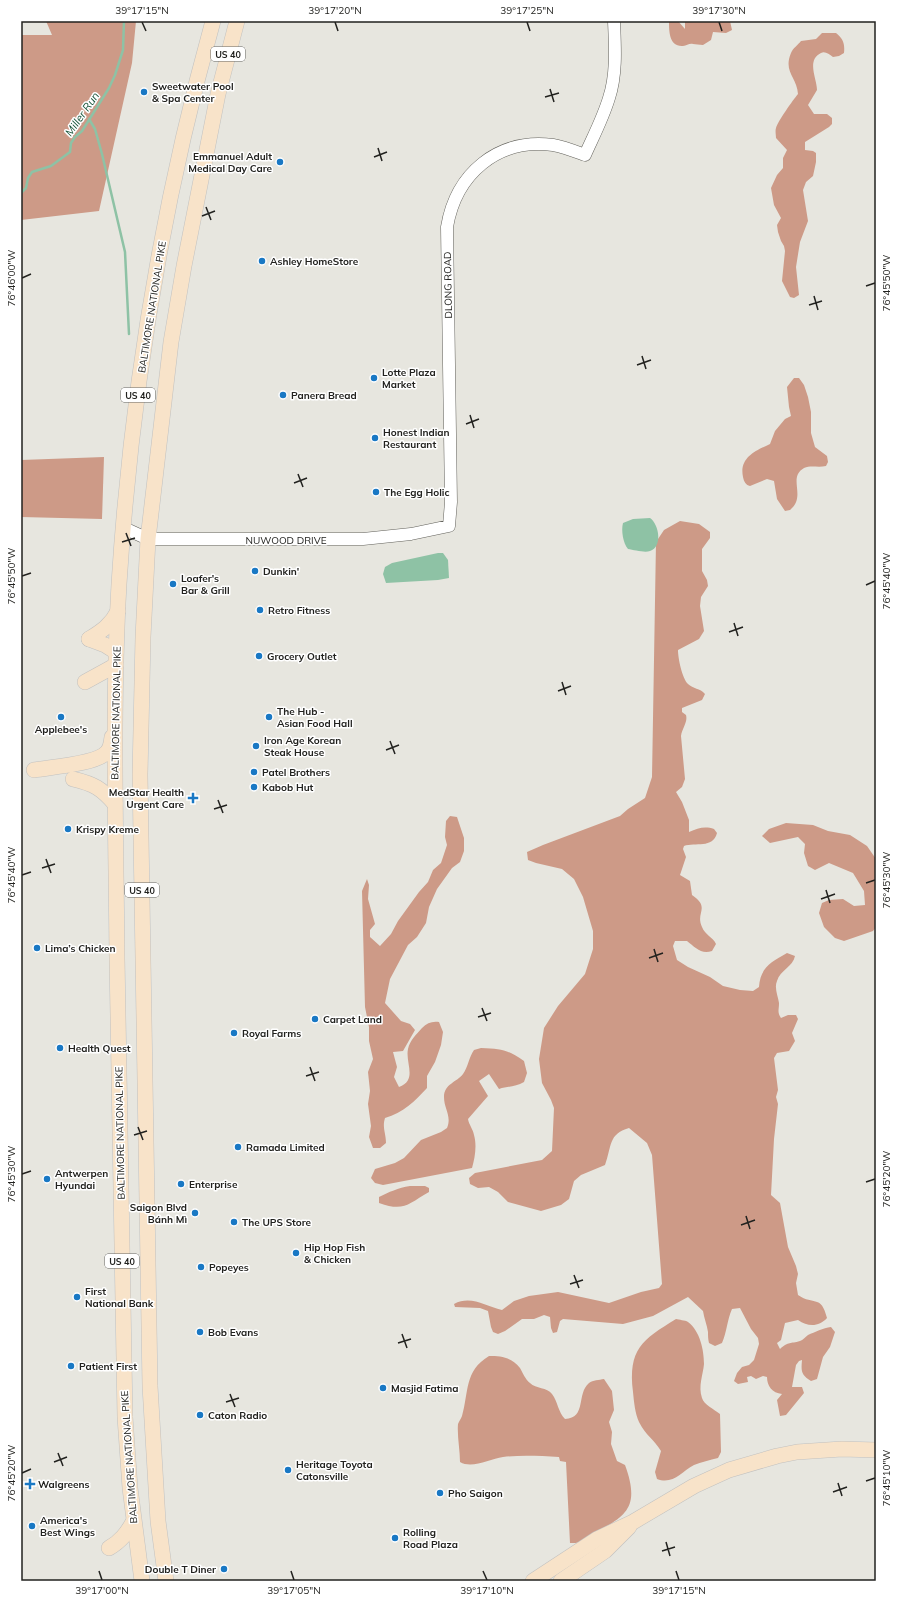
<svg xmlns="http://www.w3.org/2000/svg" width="897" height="1602" font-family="Mulish,sans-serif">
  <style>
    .forest { fill: #cd9a87 }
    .water { fill: #8ec2a5 }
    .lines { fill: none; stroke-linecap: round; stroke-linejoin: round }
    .stream { stroke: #8ec2a5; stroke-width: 2.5 }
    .minor-casing { stroke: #62615b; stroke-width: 13 }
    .major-casing { stroke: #c1c1c0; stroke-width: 16 }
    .minor { stroke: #fff; stroke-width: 12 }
    .major { stroke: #f8e3c9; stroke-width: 15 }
    .ticks { fill: none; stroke: #22221f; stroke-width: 1.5 }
    .poi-dot { fill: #1978c4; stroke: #fff; stroke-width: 1.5 }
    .labels { text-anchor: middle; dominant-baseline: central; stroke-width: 3; stroke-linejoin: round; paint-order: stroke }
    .shield { fill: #fff; stroke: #646462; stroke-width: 1 }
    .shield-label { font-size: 9px; font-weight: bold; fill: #22221f }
    .poi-label { font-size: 10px; font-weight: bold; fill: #22221f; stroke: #fff; text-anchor: start }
    .street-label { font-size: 10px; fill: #22221f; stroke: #fff }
    .water-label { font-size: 11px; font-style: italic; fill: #135236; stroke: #fff }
    .neatline { fill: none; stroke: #22221f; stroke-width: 1.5 }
    .ticks-label { font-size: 10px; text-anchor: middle; fill: #22221f }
  </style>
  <rect width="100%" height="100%" fill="#e7e6df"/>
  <g class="forest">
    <polygon points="46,21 136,21 132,63 99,211 21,220 21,35 52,35"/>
    <path d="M 669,21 L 678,21 L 685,29 L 685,21 L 730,21 L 732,30 L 726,33 L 713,32 L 711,40 L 703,45 C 699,45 696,44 693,44 C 689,43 687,46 683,46 C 669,47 669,31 669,21 Z"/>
    <path d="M 822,33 L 836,33 C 843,39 845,43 844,53 L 839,56 L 833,57 C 829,54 825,51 821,53 C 806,60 817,79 817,90 L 808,105 L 814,114 L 827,114 L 832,118 L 832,124 L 829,127 L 805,142 L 805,150 L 813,151 L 816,153 L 816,162 L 813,176 L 806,182 L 803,190 L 808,221 L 800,242 L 796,267 L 799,295 L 794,298 L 790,297 L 782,281 L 785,251 L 784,246 L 781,241 L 778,232 L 777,225 L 781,218 L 774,205 L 771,188 L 777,175 L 783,168 L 783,158 L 787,150 L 776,138 C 776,135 775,131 776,128 C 778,121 793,100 798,94 C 797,77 783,72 791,53 C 793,48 798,45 801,41 L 816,39 Z"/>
    <path d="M 794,378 L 799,378 L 804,385 L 808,397 L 811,412 L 811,433 L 815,447 L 827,456 L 828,462 L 826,466 C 818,468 811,465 804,468 C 787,478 807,496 790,510 L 785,511 L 777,499 L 774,481 L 767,479 L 750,486 C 746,485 744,482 743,477 C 739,458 755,451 770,444 L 775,431 L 785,419 L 791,416 L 789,407 L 787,387 Z"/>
    <polygon points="104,457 102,519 21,517 21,460"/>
    <path d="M 680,521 L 699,524 L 710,532 L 710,538 L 702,549 L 702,571 L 707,580 L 708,586 L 701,597 L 700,606 L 704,631 L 699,639 L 678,650 C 678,658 682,678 688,684 C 693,689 700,688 705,694 L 702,700 L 682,708 L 682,712 L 686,715 C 688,722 682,728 681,736 L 685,779 L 682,787 L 676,792 L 682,802 L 689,820 L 689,832 C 698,828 705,826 714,829 L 717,833 C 713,849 695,842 684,846 L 683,849 L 686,857 L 680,875 L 690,881 L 692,895 C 711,908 695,912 702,927 C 705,935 713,937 716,944 L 712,951 C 701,955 695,947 687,941 L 675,941 L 673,946 L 677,960 L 688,967 L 710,977 L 723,986 L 740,990 L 753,991 L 759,987 C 760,968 771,962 787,953 L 795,956 C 793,967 780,970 777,981 C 774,988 778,996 779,1003 C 779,1010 777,1012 781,1018 L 788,1015 L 796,1015 L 798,1019 L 792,1033 L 795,1041 L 789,1051 L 777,1053 L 774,1058 L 778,1090 L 776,1097 L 778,1104 L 774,1139 L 771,1195 L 780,1203 L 788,1247 L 796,1266 L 798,1274 L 796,1283 L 798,1295 C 814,1306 821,1294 827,1318 C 819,1327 808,1327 798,1320 L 785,1323 L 781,1340 L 777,1343 L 780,1349 C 789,1341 790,1344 800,1341 C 803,1340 805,1337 808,1335 C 815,1332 823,1328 831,1327 L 835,1332 L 830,1347 L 823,1357 L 817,1379 L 811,1381 C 801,1375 801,1371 802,1360 L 799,1361 L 796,1365 L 792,1387 L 802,1387 L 804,1393 L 786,1415 L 780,1416 L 777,1400 L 782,1394 C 772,1393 767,1386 767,1377 L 763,1376 L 756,1379 L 751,1376 L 747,1377 L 748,1382 L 738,1384 L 734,1381 L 737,1373 L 742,1367 L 749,1365 L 754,1360 L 759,1344 L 758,1338 L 751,1329 L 740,1308 L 732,1309 C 727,1320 727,1332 722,1343 L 715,1346 L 709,1343 C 708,1339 708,1336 708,1332 C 707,1325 704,1318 703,1311 L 688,1297 L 653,1316 L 623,1324 L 563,1319 L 560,1321 L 557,1332 L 553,1333 L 551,1328 L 550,1317 L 544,1315 L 534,1319 L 522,1319 L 505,1331 L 498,1334 L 493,1332 L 491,1327 L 488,1311 L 480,1308 L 455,1307 L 454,1304 C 471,1295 485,1306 502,1310 L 514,1301 L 529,1296 L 558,1292 L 609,1303 L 641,1292 L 659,1288 L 662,1284 L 652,1155 L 647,1143 L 629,1128 C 608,1134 612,1146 605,1165 L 581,1175 L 574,1181 L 569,1199 L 561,1205 L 541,1211 L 508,1202 L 498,1192 L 489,1187 L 478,1188 L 470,1184 L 469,1178 L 475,1173 L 542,1160 L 552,1151 L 554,1108 L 551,1100 L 542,1083 L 539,1059 L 544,1028 L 558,1006 L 585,974 L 593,949 L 593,931 L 583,897 L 574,879 L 562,869 L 536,863 L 528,860 L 527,852 L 543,845 L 620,816 L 628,809 L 645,798 L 652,777 L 656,542 L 664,530 Z"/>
    <path d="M 450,816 L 457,817 L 464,838 L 464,851 L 460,862 L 452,868 L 437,889 L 429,907 L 426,923 L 417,937 L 408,945 L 390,979 L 385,1003 L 401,1021 L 410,1024 L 415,1030 L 403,1051 L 393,1052 L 397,1067 L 394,1077 L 399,1087 C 418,1080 405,1063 408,1049 C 410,1040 416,1035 422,1028 C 427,1023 432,1021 439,1022 L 443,1032 L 441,1045 L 435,1062 L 427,1076 L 427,1088 C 415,1101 403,1113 385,1118 C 382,1128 386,1133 386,1143 L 380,1148 L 373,1148 L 369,1137 L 371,1126 L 368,1104 L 370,1091 L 368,1072 L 373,1059 L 369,1041 L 369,1027 L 365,1007 L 362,891 L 367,879 L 369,885 L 368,899 L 375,924 L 370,930 L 370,937 L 380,946 L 391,934 L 398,921 L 419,892 L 428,882 L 433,870 L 441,863 L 447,845 L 445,837 L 446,821 Z"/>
    <polygon points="786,823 813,825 828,831 850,835 867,846 876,859 876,927 873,931 844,941 835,938 824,927 819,913 822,903 829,900 843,899 854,906 865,905 864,891 853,873 829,863 815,870 808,866 804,853 805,844 798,837 770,843 762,836 769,829"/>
    <path d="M 481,1048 C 502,1049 506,1049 524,1061 L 527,1073 L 524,1082 C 516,1087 508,1086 499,1089 L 489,1074 L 479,1081 L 488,1096 L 468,1119 C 469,1125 473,1129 474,1135 C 477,1145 475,1158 472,1168 L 383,1185 L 375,1183 L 371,1178 L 375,1169 L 395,1163 L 404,1158 L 421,1140 L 441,1132 L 447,1128 C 452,1116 444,1109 444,1097 C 444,1084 457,1082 463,1074 C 468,1067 469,1057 474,1050 Z"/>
    <path d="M 410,1186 L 425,1186 L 429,1188 L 429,1192 C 408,1204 404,1212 379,1203 L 379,1197 C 389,1192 398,1188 410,1186 Z"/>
    <path d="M 676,1319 C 679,1320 685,1320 688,1322 C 700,1331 704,1350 704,1364 C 703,1375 698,1386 702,1398 C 704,1405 714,1409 720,1414 L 721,1452 L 718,1458 C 710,1460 701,1462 694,1465 C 681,1472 673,1485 657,1479 L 655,1472 L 661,1451 C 654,1439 646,1436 639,1422 C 635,1413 634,1402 633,1392 C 628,1349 642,1340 676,1319 Z"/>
    <path d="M 489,1356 C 501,1356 511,1357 520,1368 C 523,1373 525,1379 530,1383 C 536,1389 547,1387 552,1394 C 558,1402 558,1412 565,1419 C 587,1418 576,1394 589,1383 C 593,1380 599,1380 604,1379 L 612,1391 L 614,1410 L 609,1422 L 612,1432 L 611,1444 L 617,1461 L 625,1465 C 643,1514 620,1517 584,1540 L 576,1543 L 570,1543 L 566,1462 L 560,1461 L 559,1457 C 540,1456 521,1455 503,1457 C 490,1459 472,1469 460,1462 C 460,1450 457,1436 458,1424 C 459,1421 461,1419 462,1416 C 469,1392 464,1371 489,1356 Z"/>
  </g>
  <g class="water">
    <path d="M 650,518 C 659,524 663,547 650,551 C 645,553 634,550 628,549 C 623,543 621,530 623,523 L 633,519 Z"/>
    <polygon points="438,553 443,553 448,560 449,578 438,580 386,583 383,574 385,567 392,563"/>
  </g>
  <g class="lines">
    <g class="stream">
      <polyline points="89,119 95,129 102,154 125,252 129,334"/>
      <polyline points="21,193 26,188 28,178 32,172 51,166 70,152 71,143 75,137 82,131 109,88 115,75 123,50 124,21"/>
    </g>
    <g class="minor-casing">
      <path id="minor" d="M 124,528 L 148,539 L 363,539 L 411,534 L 449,526 L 451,502 L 447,227 C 456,174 497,138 553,145 C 564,147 574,151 585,155 C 593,137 603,118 609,98 C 617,74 615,46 614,21"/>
    </g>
    <g class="major-casing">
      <g id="major">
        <path d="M 89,639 C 102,631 111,625 118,611"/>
        <polyline points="89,639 105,645 116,652"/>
        <polyline points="85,682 116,665"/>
        <path d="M 34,770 C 51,767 97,764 107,752 C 111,748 111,743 112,737"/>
        <path d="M 73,779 C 94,784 101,788 115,804"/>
        <path d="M 109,1548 C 121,1541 127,1533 133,1522"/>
        <path d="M 142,1581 L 130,1488 L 125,1417 C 122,1264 120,1111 117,958 C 116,833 112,709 119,584 C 131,394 162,204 213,21"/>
        <polyline points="166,1581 158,1521 150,1386 140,775 143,637 148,539 171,342 184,266 218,94 237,21"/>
        <polyline points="533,1581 597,1539 633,1522 694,1486 729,1470 777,1456 797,1452 842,1449 876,1450"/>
        <polyline points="561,1581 605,1551 629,1527"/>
      </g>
    </g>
    <use href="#minor" class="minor"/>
    <use href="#major" class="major"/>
  </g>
  <path class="ticks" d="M 142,22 L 146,31M 335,22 L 338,31M 527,22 L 530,31M 719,22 L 722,31M 550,89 L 554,102M 545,97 L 559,93M 378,148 L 382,161M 374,157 L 387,152M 206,207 L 211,220M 202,216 L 215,211M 22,278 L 31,274M 866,286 L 875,283M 814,296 L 818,310M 809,305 L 822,301M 642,356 L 646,369M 637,365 L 651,360M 470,415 L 474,428M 466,424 L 479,419M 298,474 L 303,487M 294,483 L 307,478M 126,533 L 131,546M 122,542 L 135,538M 22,576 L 31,573M 866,585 L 875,581M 734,623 L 738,636M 729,632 L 743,627M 562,682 L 566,695M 558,691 L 571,686M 390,741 L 395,754M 386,750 L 399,745M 218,800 L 223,813M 214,809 L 227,805M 46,859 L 51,873M 42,868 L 55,864M 22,875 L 31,872M 866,883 L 875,880M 826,890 L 830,903M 821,899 L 835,894M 654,949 L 658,962M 649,958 L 663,953M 482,1008 L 487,1021M 478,1017 L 491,1013M 310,1067 L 315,1081M 306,1076 L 319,1072M 138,1127 L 143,1140M 134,1135 L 147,1131M 22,1174 L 31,1171M 866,1182 L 875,1179M 746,1216 L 750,1229M 741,1225 L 755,1220M 574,1275 L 579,1288M 570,1284 L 583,1280M 402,1334 L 407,1348M 398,1343 L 411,1339M 230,1394 L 235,1407M 226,1402 L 239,1398M 58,1453 L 63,1466M 54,1462 L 67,1457M 22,1473 L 31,1469M 866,1481 L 875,1478M 838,1483 L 842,1496M 833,1492 L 847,1487M 666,1542 L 670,1556M 662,1551 L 675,1547M 99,1571 L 102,1580M 291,1571 L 294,1580M 483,1571 L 487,1580M 676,1571 L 679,1580"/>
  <g class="poi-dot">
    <circle cx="144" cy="92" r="4"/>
    <circle cx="280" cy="162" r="4"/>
    <circle cx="262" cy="261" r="4"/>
    <circle cx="374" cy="378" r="4"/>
    <circle cx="283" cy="395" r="4"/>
    <circle cx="375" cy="438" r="4"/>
    <circle cx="376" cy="492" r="4"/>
    <circle cx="255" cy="571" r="4"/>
    <circle cx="173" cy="584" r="4"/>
    <circle cx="260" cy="610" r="4"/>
    <circle cx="259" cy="656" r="4"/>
    <circle cx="61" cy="717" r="4"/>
    <circle cx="269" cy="717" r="4"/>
    <circle cx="256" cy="746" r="4"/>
    <circle cx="254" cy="772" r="4"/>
    <circle cx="254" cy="787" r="4"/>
    <path d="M191 792h4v4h4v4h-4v4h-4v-4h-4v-4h4z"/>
    <circle cx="68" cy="829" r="4"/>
    <circle cx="37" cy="948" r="4"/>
    <circle cx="315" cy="1019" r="4"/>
    <circle cx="234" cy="1033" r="4"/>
    <circle cx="60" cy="1048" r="4"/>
    <circle cx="238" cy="1147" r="4"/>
    <circle cx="47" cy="1179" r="4"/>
    <circle cx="181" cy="1184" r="4"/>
    <circle cx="195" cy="1213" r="4"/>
    <circle cx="234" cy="1222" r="4"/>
    <circle cx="296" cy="1253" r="4"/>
    <circle cx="201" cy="1267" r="4"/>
    <circle cx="77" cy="1297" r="4"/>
    <circle cx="200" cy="1332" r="4"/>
    <circle cx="71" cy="1366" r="4"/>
    <circle cx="383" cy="1388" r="4"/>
    <circle cx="200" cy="1415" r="4"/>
    <circle cx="288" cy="1470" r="4"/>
    <path d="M28 1478h4v4h4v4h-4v4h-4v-4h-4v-4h4z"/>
    <circle cx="440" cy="1493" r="4"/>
    <circle cx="32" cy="1526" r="4"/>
    <circle cx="395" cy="1538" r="4"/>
    <circle cx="224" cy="1569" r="4"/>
  </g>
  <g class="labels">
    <g class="shield">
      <rect x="211" y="47" width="34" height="14" rx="3"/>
      <rect x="121" y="388" width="34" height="14" rx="3"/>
      <rect x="125" y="883" width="34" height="14" rx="3"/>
      <rect x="105" y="1254" width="34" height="14" rx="3"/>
    </g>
    <g class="shield-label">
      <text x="228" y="54">US 40</text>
      <text x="138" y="395">US 40</text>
      <text x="142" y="890">US 40</text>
      <text x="122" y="1261">US 40</text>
    </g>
    <g class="poi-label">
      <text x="152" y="86">Sweetwater Pool<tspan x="152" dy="12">&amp; Spa Center</tspan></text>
      <text x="272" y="156" text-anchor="end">Emmanuel Adult<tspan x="272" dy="12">Medical Day Care</tspan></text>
      <text x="270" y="261">Ashley HomeStore</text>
      <text x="382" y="372">Lotte Plaza<tspan x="382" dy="12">Market</tspan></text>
      <text x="291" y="395">Panera Bread</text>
      <text x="383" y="432">Honest Indian<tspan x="383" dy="12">Restaurant</tspan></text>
      <text x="384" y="492">The Egg Holic</text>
      <text x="263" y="571">Dunkin'</text>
      <text x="181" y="578">Loafer's<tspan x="181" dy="12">Bar &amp; Grill</tspan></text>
      <text x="268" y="610">Retro Fitness</text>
      <text x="267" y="656">Grocery Outlet</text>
      <text x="277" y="711">The Hub -<tspan x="277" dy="12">Asian Food Hall</tspan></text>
      <text x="61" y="729" text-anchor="middle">Applebee's</text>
      <text x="264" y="740">Iron Age Korean<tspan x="264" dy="12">Steak House</tspan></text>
      <text x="262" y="772">Patel Brothers</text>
      <text x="262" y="787">Kabob Hut</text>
      <text x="184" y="792" text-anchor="end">MedStar Health<tspan x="184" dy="12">Urgent Care</tspan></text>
      <text x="76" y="829">Krispy Kreme</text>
      <text x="45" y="948">Lima’s Chicken</text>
      <text x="323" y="1019">Carpet Land</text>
      <text x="242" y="1033">Royal Farms</text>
      <text x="68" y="1048">Health Quest</text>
      <text x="246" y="1147">Ramada Limited</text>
      <text x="55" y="1173">Antwerpen<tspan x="55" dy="12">Hyundai</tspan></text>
      <text x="189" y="1184">Enterprise</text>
      <text x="187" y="1207" text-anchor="end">Saigon Blvd<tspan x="187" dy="12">Bánh Mì</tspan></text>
      <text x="242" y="1222">The UPS Store</text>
      <text x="304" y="1247">Hip Hop Fish<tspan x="304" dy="12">&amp; Chicken</tspan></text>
      <text x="209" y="1267">Popeyes</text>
      <text x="85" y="1291">First<tspan x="85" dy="12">National Bank</tspan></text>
      <text x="208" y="1332">Bob Evans</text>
      <text x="79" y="1366">Patient First</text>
      <text x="391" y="1388">Masjid Fatima</text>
      <text x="208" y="1415">Caton Radio</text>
      <text x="296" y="1464">Heritage Toyota<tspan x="296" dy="12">Catonsville</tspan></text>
      <text x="38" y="1484">Walgreens</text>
      <text x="448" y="1493">Pho Saigon</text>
      <text x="40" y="1520">America's<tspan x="40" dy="12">Best Wings</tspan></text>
      <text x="403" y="1532">Rolling<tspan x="403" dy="12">Road Plaza</tspan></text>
      <text x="216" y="1569" text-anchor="end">Double T Diner</text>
    </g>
    <g class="street-label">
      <text transform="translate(448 285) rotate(-91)">DLONG ROAD</text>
      <text transform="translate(152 307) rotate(-81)">BALTIMORE NATIONAL PIKE</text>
      <text x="286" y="540">NUWOOD DRIVE</text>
      <text transform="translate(116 713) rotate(-89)">BALTIMORE NATIONAL PIKE</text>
      <text transform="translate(120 1133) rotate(-91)">BALTIMORE NATIONAL PIKE</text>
      <text transform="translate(129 1457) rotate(-94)">BALTIMORE NATIONAL PIKE</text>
    </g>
    <g class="water-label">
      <text transform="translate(82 114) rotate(-55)">Miller Run</text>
    </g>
  </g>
  <rect width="897" height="1602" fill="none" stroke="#ffffff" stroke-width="44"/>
  <rect x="22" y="22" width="853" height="1558" class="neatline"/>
  <g class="ticks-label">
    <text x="142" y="14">39°17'15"N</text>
    <text x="335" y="14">39°17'20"N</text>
    <text x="527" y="14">39°17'25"N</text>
    <text x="719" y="14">39°17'30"N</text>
    <text transform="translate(11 278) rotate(-90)" y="4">76°46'00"W</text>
    <text transform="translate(886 283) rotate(-90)" y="4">76°45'50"W</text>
    <text transform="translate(11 576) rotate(-90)" y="4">76°45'50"W</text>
    <text transform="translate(886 581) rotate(-90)" y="4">76°45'40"W</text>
    <text transform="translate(11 875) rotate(-90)" y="4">76°45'40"W</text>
    <text transform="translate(886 880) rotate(-90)" y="4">76°45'30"W</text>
    <text transform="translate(11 1174) rotate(-90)" y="4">76°45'30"W</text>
    <text transform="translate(886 1179) rotate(-90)" y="4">76°45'20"W</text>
    <text transform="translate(11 1473) rotate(-90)" y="4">76°45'20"W</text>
    <text transform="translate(886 1478) rotate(-90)" y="4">76°45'10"W</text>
    <text x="102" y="1594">39°17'00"N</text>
    <text x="294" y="1594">39°17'05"N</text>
    <text x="487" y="1594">39°17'10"N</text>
    <text x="679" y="1594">39°17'15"N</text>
  </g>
</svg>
